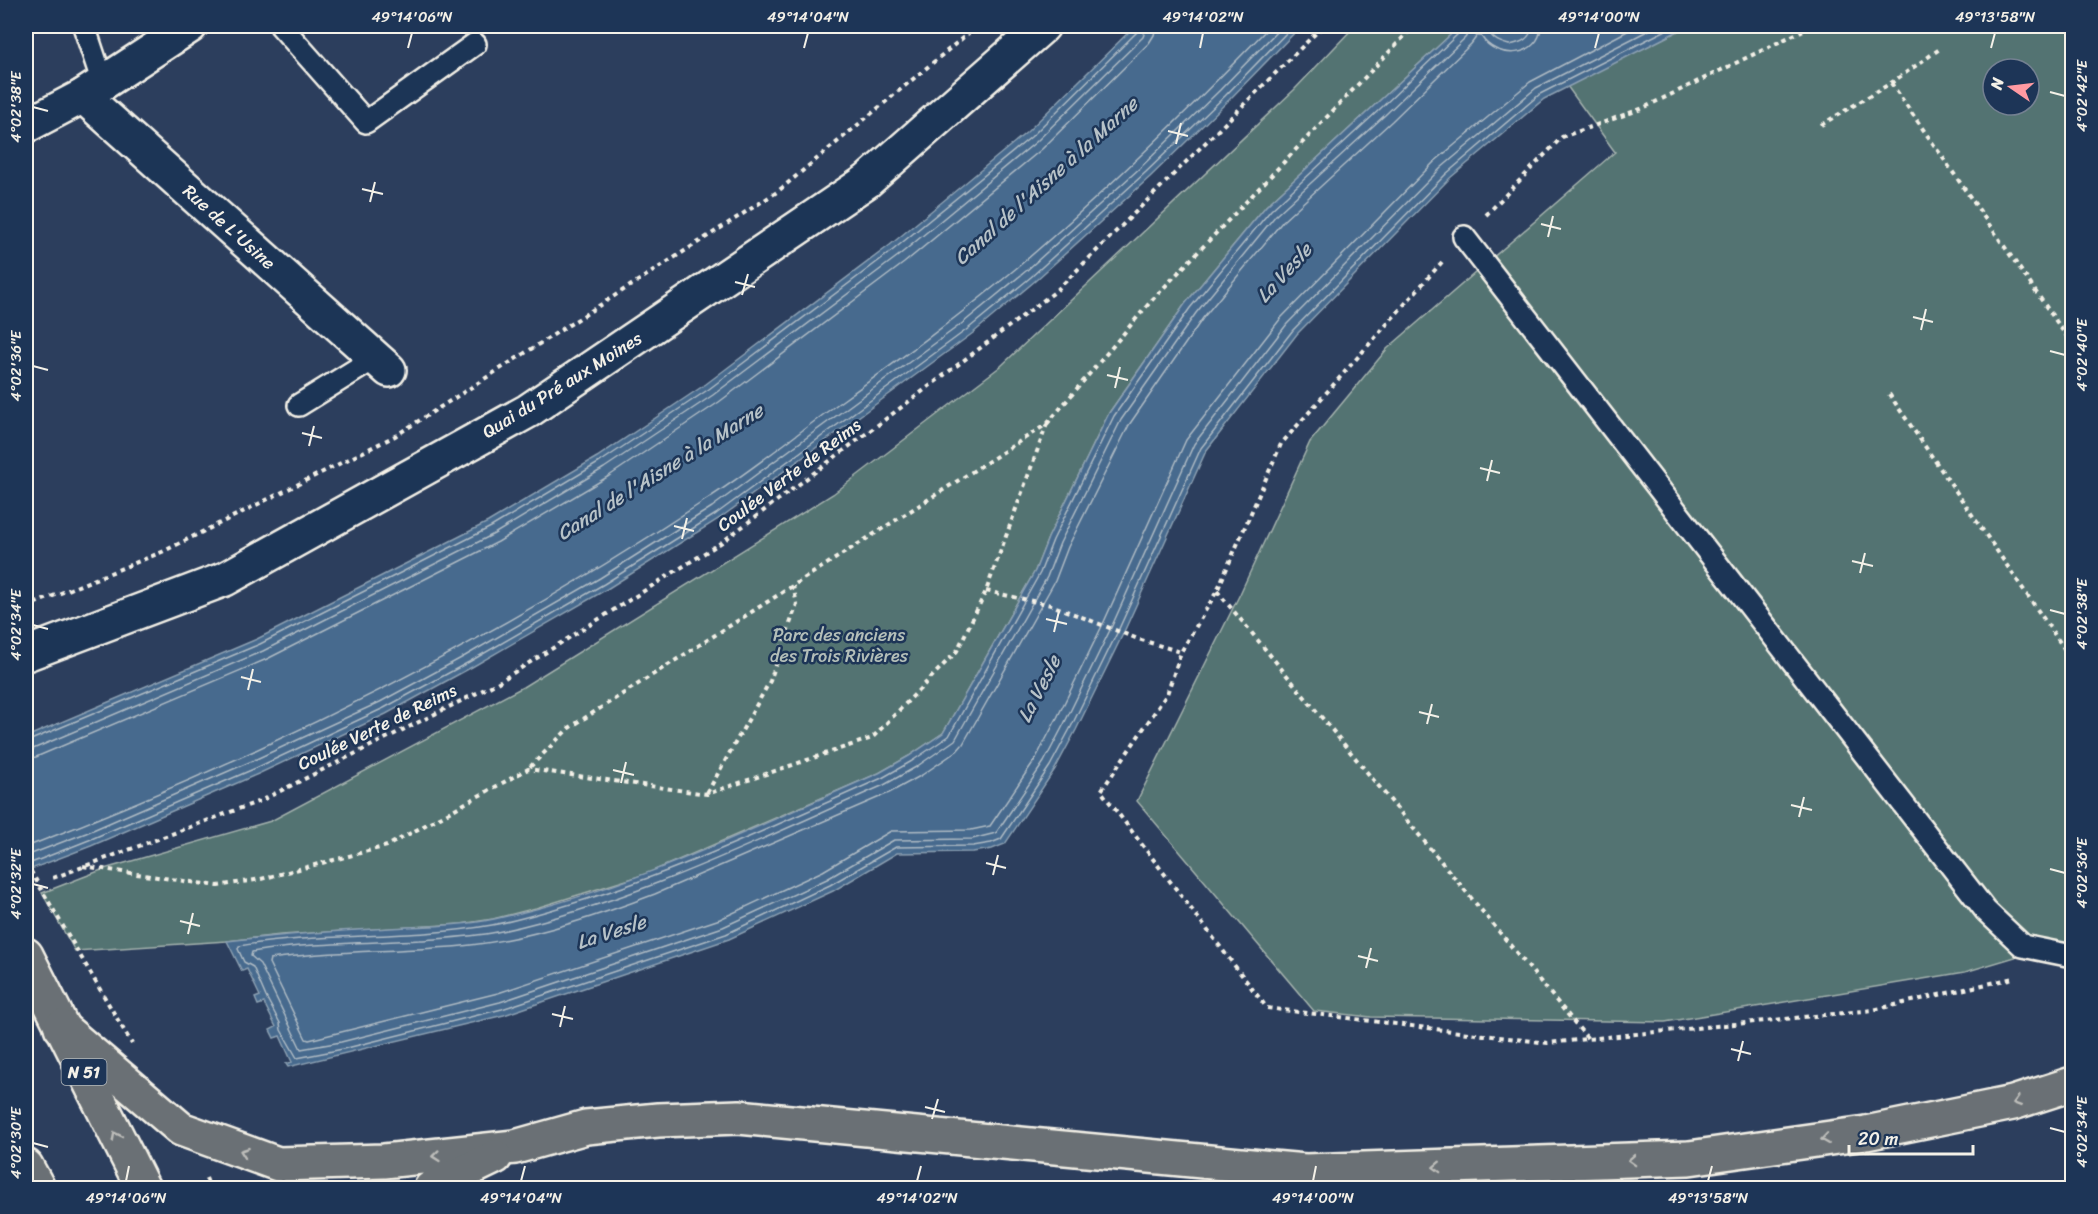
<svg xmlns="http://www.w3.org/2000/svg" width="2098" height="1214" font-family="Sriracha,sans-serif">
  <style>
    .green { fill: #537372; stroke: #a4b2ad; stroke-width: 1.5; fill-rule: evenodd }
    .water { fill: #476a8e; stroke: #8ca0b2; stroke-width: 1.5 }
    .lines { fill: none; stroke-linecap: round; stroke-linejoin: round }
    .shore { stroke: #afbbc4; stroke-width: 1.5 }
    .service-casing { stroke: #f4f1e8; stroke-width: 26 }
    .minor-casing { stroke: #f4f1e8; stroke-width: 38 }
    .tertiary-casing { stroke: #f4f1e8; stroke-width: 38 }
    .primary-casing { stroke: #f4f1e8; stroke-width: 38 }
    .motorway-casing { stroke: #f4f1e8; stroke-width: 38 }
    .path { stroke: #f4f1e8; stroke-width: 4; stroke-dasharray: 4.5 4.5; stroke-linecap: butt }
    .service { stroke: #1d3557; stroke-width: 21 }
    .minor { stroke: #1d3557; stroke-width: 33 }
    .tertiary { stroke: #1d3557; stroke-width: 33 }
    .primary { stroke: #6a7074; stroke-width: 33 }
    .motorway { stroke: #6a7074; stroke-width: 33 }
    .path-bridge { stroke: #f4f1e8; stroke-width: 4; stroke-dasharray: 4.5 4.5; stroke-linecap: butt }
    .oneway { stroke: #bdbdba }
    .ticks { fill: none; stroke: #f4f1e8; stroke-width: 2 }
    .labels { text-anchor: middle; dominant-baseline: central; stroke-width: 5; stroke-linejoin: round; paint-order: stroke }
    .shield { fill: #1d3557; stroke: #b4b9bc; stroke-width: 1.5 }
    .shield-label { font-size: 16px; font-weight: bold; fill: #f4f1e8 }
    .street-label { font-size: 18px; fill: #f4f1e8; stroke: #1d3557 }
    .park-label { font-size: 18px; fill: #b4bfb9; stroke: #1d3557 }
    .water-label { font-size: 20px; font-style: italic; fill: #b7c2c8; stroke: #1d3557 }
    .neatline { fill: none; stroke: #f4f1e8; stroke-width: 2 }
    .ticks-label { font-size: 15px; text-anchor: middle; fill: #f4f1e8 }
  </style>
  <rect width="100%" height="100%" fill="#2c3e5d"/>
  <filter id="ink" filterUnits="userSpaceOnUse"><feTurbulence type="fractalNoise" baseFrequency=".0167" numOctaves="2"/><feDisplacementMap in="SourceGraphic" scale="12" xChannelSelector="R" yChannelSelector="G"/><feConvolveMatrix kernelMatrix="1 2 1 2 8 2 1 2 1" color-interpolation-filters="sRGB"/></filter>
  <g filter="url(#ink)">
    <g class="green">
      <polygon points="1355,26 1460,26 1266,206 1185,304 1109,413 1048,538 1035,571 943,733 909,756 879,773 646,874 536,908 493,919 461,924 281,935 227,941 75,951 42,893 104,869 271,821 523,687 833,494 1001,366 1294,90"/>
      <path d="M 1688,26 L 2072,26 L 2072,940 L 1965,972 L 1665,1022 L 1371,1017 L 1314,1011 L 1137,801 L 1240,594 L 1310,442 L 1387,349 L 1615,152 L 1567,86 ZM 1993,69 L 2029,69 L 2029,105 L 1993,105 Z"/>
    </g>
    <g class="water">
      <polygon points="1135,26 1301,26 1229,100 1150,177 1035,281 973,333 720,518 607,589 472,667 386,714 258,774 91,846 26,871 26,737 257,639 488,522 597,457 706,384 890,245 1027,132"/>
      <path d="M 1460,26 L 1496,26 L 1509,31 L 1527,26 L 1688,26 L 1544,99 L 1450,178 L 1297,334 L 1206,451 L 1123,634 L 1076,730 L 1055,769 L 1005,844 L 992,849 L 973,852 L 897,853 L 833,891 L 729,939 L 504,1015 L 288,1067 L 286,1064 L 292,1062 L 280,1036 L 274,1038 L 270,1030 L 276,1027 L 264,1003 L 258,1005 L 255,998 L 260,996 L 247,969 L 242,971 L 227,941 C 281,935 335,931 390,928 C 424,926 460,926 494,919 C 629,891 754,827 879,773 L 909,756 L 943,733 L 1035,571 L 1048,538 L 1109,413 L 1185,304 L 1266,206 Z"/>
    </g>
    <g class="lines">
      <g class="shore">
        <path d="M 1462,26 L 1460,32 L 1380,109 L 1271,210 L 1190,308 L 1114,416 L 1053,540 L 1040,573 L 949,736 L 912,761 L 882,778 C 780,823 678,872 571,904 C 545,912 519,920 492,925 C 409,940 323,932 239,946 L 238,949 L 244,962 L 253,967 L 266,997 L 280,1023 L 281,1030 L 297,1058 L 343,1049 L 502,1009 L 726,934 L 830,885 L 896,847 L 973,846 L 991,843 L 1001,839 L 1050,766 L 1071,727 L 1118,631 L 1201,448 L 1293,330 L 1446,174 L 1540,94 L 1674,26"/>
        <path d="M 1469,26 L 1469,32 L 1465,38 L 1385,115 L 1276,215 L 1196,313 L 1121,420 L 1060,543 L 1047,577 L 955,740 L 916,767 L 884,785 C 758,840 633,903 497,932 C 472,937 446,938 420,940 C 365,943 307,943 252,952 L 251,956 L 260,964 L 301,1049 L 341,1042 L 500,1002 L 723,927 L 827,879 L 894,840 L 972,839 L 996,833 L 1044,762 L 1064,724 L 1111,628 L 1194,444 L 1287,324 L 1441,168 L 1536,88 L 1657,26"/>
        <path d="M 1488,26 C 1489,38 1498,42 1509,45 C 1521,43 1531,39 1532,26"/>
        <path d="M 1541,26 C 1540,58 1496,61 1481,36 L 1477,36 L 1471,44 L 1392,121 L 1283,221 L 1203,318 L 1129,425 L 1068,547 L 1055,581 L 963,744 L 957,751 L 922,775 L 889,793 L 655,894 C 598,916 522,941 462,946 C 398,952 333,950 270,959 L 269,963 L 306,1039 L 309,1040 L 498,993 L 720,919 L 823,871 L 891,831 L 971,830 L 990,826 L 1036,758 L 1056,720 L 1103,624 L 1186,440 L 1281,318 L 1434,162 L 1530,82 L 1637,26"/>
        <polyline points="26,742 260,644 491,527 600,462 709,389 893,250 1031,137 1137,32 1139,26"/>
        <polyline points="26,750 33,749 263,651 494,534 604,468 713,395 898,256 1036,142 1143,37 1147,26"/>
        <polyline points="26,759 36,757 267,659 498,542 609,476 719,402 904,263 1042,149 1149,43 1154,35 1156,26"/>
        <path d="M 26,847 C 263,756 492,642 704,501 C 751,471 794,436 839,403 C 900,359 961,315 1019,266 C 1107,191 1190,109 1270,26"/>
        <polyline points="26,856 86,833 252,761 380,702 465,656 600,578 712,507 964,322 1026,271 1141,167 1220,90 1282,26"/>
        <polyline points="26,865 89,840 256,768 384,708 469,662 604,584 716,514 969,328 1031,277 1146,172 1225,96 1293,26"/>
      </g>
      <g class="service-casing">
        <g id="service">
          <polyline points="84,26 103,83"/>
          <polyline points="281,26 366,122 475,44"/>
          <polyline points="1464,237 1986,911 2023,946 2072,956"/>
          <polyline points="299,405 375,358"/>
        </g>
      </g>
      <g class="minor-casing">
        <g id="minor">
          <polyline points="83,96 389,370"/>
          <polyline points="26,126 83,96 190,26"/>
        </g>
      </g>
      <g class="tertiary-casing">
        <polyline id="tertiary" points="26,654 225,579 528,411 867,181 1043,26"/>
      </g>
      <g class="primary-casing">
        <g id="primary">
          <polyline points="26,955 143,1188"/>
          <polyline points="26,1166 38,1188"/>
        </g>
      </g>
      <g class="motorway-casing">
        <g id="motorway">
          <polyline points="61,1027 181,1129 278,1164 384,1161 515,1147 586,1127 658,1120 739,1117 1305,1171 1689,1158 1866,1133 2013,1103 2072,1084"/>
          <polyline points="431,1188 495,1157"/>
        </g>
      </g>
      <g class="path">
        <polyline points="1891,83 2072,344"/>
        <polyline points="1821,125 1891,83 1941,48"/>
        <polyline points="1486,215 1562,137 1641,109 1812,26"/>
        <polyline points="1442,262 1281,444 1217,591 1181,652 1167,694 1101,791 1267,1008 1548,1043 1873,1010 2013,978"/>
        <polyline points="1889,394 2072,660"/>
        <polyline points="1047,424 1152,300 1414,26"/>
        <polyline points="986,591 1051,605 1138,639 1181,652"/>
        <polyline points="1217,591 1588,1039"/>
        <polyline points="26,607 162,552 395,436 777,192 977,26"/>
        <polyline points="707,793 770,681 797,604 793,586"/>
        <polyline points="83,866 218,886 261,879 387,846 528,769 707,794 872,738 957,651 986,591 1047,424 569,728 528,769"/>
        <polyline points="53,878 260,801 497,683 722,542 1056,291 1323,26"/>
        <polyline points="206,1178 210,1188"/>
      </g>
      <use href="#service" class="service"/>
      <use href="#minor" class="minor"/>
      <use href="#tertiary" class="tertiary"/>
      <use href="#primary" class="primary"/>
      <use href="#motorway" class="motorway"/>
      <polyline class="path-bridge" points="26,863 132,1044"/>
    </g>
    <defs><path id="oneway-chevron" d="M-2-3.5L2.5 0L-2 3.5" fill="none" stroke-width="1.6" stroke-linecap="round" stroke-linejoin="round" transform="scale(1.5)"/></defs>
    <g class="oneway">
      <use href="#oneway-chevron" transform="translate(2017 1102) rotate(164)"/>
      <use href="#oneway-chevron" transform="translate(116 1136) rotate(-117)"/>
      <use href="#oneway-chevron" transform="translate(1825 1139) rotate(172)"/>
      <use href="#oneway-chevron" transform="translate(244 1152) rotate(-160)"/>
      <use href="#oneway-chevron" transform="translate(436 1156) rotate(174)"/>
      <use href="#oneway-chevron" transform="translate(1632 1160) rotate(178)"/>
      <use href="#oneway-chevron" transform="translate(1437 1167) rotate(178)"/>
    </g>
  </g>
  <path class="ticks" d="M 408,48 L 412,33M 804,48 L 808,33M 1200,48 L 1203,33M 1595,48 L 1599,33M 1991,48 L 1995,33M 2050,92 L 2065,96M 33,107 L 48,111M 1168,131 L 1188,136M 1176,144 L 1181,123M 362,189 L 383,194M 370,202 L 375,182M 1541,224 L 1561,229M 1548,237 L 1553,216M 735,282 L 755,287M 742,295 L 748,274M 1913,317 L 1933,322M 1921,330 L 1926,309M 2050,351 L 2065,355M 33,366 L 48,370M 1107,375 L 1128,380M 1115,388 L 1120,367M 302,433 L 322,438M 309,446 L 314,426M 1480,468 L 1500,473M 1487,481 L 1492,460M 674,526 L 694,531M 682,539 L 687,518M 1852,561 L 1873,566M 1860,573 L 1865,553M 2050,610 L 2065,614M 1046,619 L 1067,624M 33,625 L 48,629M 1054,632 L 1059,611M 241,677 L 261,682M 248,690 L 253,669M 1419,712 L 1439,717M 1427,724 L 1432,704M 613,770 L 634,775M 621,783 L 626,762M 1791,805 L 1812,810M 1799,817 L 1804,797M 986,863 L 1006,868M 2050,869 L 2065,873M 993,875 L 998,855M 33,884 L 48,888M 180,921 L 200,926M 188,934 L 193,913M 1358,956 L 1378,961M 1366,968 L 1371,948M 552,1014 L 573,1019M 560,1027 L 565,1006M 1731,1049 L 1751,1054M 1738,1061 L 1743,1041M 925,1107 L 945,1112M 932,1119 L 938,1099M 2050,1128 L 2065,1132M 33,1143 L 48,1147M 126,1181 L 129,1166M 521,1181 L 525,1166M 917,1181 L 921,1166M 1313,1181 L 1316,1166M 1708,1181 L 1712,1166"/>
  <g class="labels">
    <rect class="shield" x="61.5" y="1059" width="45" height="26" rx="4.5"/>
    <g class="shield-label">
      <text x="84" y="1072">N 51</text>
    </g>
    <g class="street-label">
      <text transform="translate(229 227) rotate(42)">Rue de L'Usine</text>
      <text transform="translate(562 385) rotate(-32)">Quai du Pré aux Moines</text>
      <text transform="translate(789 475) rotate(-37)">Coulée Verte de Reims</text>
      <text transform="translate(377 727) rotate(-26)">Coulée Verte de Reims</text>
    </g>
    <g class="park-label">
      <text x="839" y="635">Parc des anciens<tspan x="839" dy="21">des Trois Rivières</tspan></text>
    </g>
    <g class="water-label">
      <text transform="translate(1046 181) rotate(-42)">Canal de l'Aisne à la Marne</text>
      <text transform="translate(1284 273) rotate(-48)">La Vesle</text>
      <text transform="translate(660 472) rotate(-32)">Canal de l'Aisne à la Marne</text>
      <text transform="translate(1039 689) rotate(-63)">La Vesle</text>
      <text transform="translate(611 932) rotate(-18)">La Vesle</text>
    </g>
  </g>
  <rect width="2098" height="1214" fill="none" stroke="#1d3557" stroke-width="66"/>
  <g transform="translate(2011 87) rotate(284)"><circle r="28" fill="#1d3557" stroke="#738091" stroke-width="1.5"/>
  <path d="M0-4.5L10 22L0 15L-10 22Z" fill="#ff9aa2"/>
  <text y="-9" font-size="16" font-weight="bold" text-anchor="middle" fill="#f4f1e8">N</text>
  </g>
  <path d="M1849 1145v9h124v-9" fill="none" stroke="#f4f1e8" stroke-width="3"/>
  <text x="1858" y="1145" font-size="18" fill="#f4f1e8" stroke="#1d3557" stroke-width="4.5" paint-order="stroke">20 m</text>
  <rect x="33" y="33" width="2032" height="1148" class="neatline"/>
  <g class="ticks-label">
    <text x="412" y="22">49°14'06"N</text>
    <text x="808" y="22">49°14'04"N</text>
    <text x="1203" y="22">49°14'02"N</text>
    <text x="1599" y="22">49°14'00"N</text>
    <text x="1995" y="22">49°13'58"N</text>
    <text transform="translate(2082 96) rotate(-90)" y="5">4°02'42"E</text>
    <text transform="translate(16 107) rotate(-90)" y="5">4°02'38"E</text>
    <text transform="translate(2082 355) rotate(-90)" y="5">4°02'40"E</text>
    <text transform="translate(16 366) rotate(-90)" y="5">4°02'36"E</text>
    <text transform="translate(2082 614) rotate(-90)" y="5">4°02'38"E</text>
    <text transform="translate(16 625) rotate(-90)" y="5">4°02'34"E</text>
    <text transform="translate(2082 873) rotate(-90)" y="5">4°02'36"E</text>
    <text transform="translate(16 884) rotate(-90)" y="5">4°02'32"E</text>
    <text transform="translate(2082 1132) rotate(-90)" y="5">4°02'34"E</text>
    <text transform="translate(16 1143) rotate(-90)" y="5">4°02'30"E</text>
    <text x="126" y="1203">49°14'06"N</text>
    <text x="521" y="1203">49°14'04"N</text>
    <text x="917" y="1203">49°14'02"N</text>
    <text x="1313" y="1203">49°14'00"N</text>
    <text x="1708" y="1203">49°13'58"N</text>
  </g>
</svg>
